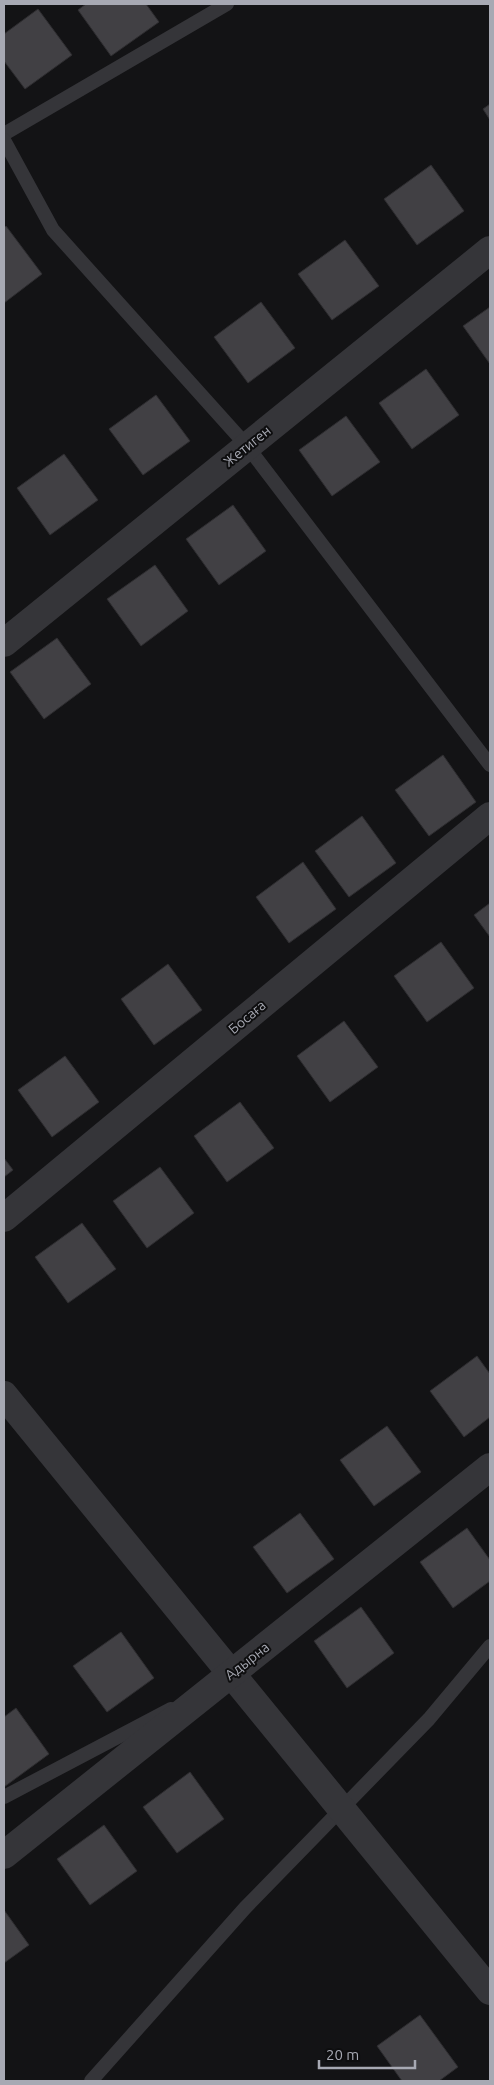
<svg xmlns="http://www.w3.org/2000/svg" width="494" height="2085" font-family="Ubuntu,sans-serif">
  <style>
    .building { fill: #414044; stroke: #2e2d30 }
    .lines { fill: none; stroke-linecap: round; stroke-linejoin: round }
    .service { stroke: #353539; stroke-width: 14 }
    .minor { stroke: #353539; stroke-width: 28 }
    .labels { text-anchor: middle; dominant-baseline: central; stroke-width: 4; stroke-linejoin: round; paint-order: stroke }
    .street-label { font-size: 14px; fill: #a7a9b3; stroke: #0e0e0f }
  </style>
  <rect width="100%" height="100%" fill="#131315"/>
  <g class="building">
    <polygon points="86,4 146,4 159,22 111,56 78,10"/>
    <polygon points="38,9 72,55 25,89 4,61 4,34"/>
    <polygon points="490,104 490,120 483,109"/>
    <polygon points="431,165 464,211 417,245 384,199"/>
    <polygon points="6,226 42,274 4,303 4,228"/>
    <polygon points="345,240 379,286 332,320 298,274"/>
    <polygon points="261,302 295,348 248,383 214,337"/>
    <polygon points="490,307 490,364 463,326"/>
    <polygon points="426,369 459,415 412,449 379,403"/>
    <polygon points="156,395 190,441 143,475 109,429"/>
    <polygon points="346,416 380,462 332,496 299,450"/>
    <polygon points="64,454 98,500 50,535 17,488"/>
    <polygon points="233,505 266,551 219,585 186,539"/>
    <polygon points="155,565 188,611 141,646 107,599"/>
    <polygon points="57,638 91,684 44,719 10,672"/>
    <polygon points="443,755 476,802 429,836 395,790"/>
    <polygon points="362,816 396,863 349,897 315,851"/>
    <polygon points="303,862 336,909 289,943 256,897"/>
    <polygon points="490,903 490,937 474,915"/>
    <polygon points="441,942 474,988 427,1022 394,976"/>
    <polygon points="168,964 202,1010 154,1045 121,999"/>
    <polygon points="344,1021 378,1067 330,1102 297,1056"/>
    <polygon points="65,1056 99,1102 52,1137 18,1090"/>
    <polygon points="240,1102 274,1148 227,1182 194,1136"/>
    <polygon points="4,1158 13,1170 4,1177"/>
    <polygon points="160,1167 194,1213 147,1248 113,1201"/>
    <polygon points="82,1223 116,1269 68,1303 35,1257"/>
    <polygon points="477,1356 490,1374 490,1417 464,1437 430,1391"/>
    <polygon points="387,1426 421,1472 374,1506 340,1460"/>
    <polygon points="300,1513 334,1559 287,1593 253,1547"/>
    <polygon points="467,1528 490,1560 490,1581 453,1608 420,1562"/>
    <polygon points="361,1607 394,1653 347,1688 314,1641"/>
    <polygon points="121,1632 154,1678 107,1712 73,1666"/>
    <polygon points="16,1708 49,1754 4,1787 4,1717"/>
    <polygon points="190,1772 224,1819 177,1853 143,1807"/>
    <polygon points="104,1825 137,1871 90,1905 57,1859"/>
    <polygon points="4,1910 29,1945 4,1963"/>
    <polygon points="420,2015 458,2067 439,2081 402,2081 377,2046"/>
  </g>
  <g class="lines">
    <g class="service">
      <polyline points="4,134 227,4"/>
      <polyline points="4,140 53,230 247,446 490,765"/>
      <polyline points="4,1797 171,1709"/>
      <polyline points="91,2081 245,1908 429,1719 490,1646"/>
    </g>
    <g class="minor">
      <polyline points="4,643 490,250"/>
      <polyline points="4,1218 490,816"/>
      <polyline points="4,1395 490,1991"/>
      <polyline points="4,1855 490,1467"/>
    </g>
  </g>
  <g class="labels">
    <g class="street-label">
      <text transform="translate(247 446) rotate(-39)">Жетиген</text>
      <text transform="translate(247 1017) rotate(-40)">Босаға</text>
      <text transform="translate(247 1661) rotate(-38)">Адырна</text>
    </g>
  </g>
  <rect width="494" height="2085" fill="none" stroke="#a7a9b3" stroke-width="10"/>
  <path d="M319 2060v8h96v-8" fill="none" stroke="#a7a9b3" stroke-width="2.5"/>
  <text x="326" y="2060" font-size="15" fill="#a7a9b3" stroke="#0e0e0f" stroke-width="4" paint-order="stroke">20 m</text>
</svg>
